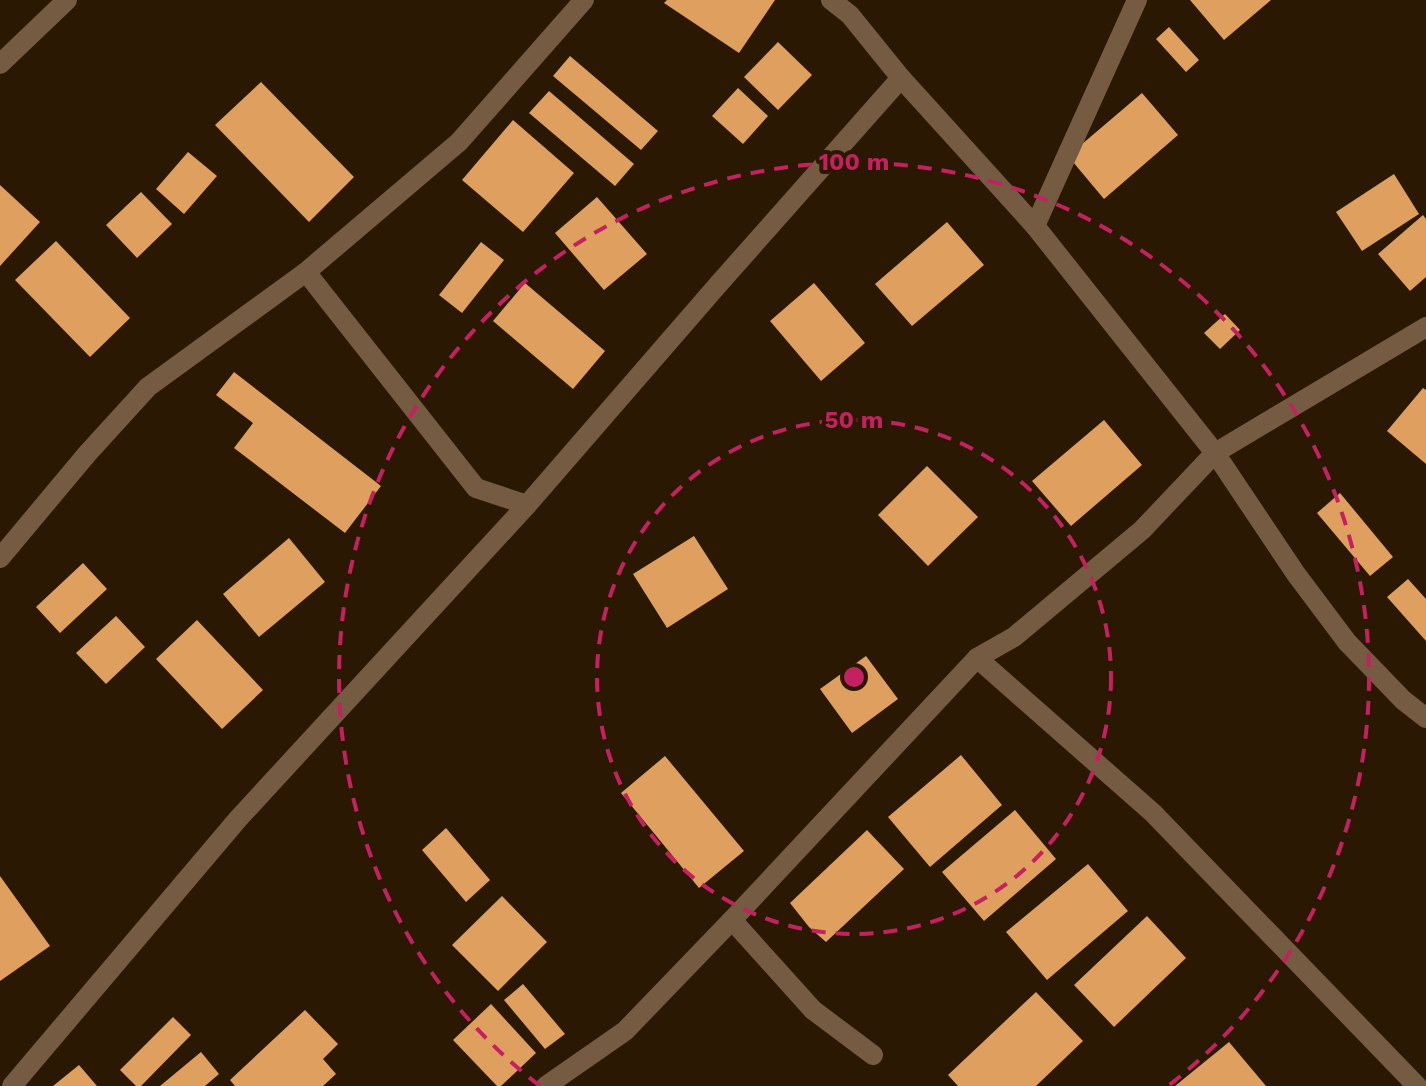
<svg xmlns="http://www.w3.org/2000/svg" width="1426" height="1086" font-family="'Work Sans',sans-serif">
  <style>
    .building { fill: #dfa05f }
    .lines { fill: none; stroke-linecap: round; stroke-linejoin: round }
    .minor { stroke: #755b42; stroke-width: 20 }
    .ring { fill: none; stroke: #c32160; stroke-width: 4; stroke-dasharray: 14 10 }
    .centre { fill: #c32160; stroke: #2b1803; stroke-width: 4 }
    .ring-label { font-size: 24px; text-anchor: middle; font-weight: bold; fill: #c32160; stroke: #2b1803; stroke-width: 8; stroke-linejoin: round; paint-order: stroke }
  </style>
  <rect width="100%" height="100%" fill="#2b1803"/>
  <g class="building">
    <polygon points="667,0 775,0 739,53 664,3"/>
    <polygon points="1190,0 1271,0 1224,40"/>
    <polygon points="1169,27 1199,60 1186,72 1156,39"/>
    <polygon points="778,42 812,75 778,110 744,77"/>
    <polygon points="570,56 658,131 641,150 553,76"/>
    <polygon points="261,82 354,177 309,222 215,125"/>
    <polygon points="738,88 768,116 743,144 712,116"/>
    <polygon points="549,91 634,164 615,186 529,113"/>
    <polygon points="1142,93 1178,135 1104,199 1068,156"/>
    <polygon points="513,120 574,173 523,232 462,180"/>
    <polygon points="188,152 217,176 184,214 156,189"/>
    <polygon points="1394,174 1419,214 1362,251 1336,212"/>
    <polygon points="0,185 40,222 0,266"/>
    <polygon points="141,192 172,224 137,258 106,225"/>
    <polygon points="597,197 647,254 604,290 555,233"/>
    <polygon points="1423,215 1426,219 1426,277 1410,291 1378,254"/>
    <polygon points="947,222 984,265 912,326 875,284"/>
    <polygon points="56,241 130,318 90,357 15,280"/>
    <polygon points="481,242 504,260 462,313 439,295"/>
    <polygon points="525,283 605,351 573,389 493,321"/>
    <polygon points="814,283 865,343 821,381 770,321"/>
    <polygon points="1225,314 1240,330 1220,349 1204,333"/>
    <polygon points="234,372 381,486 345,533 234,448 253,423 216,395"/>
    <polygon points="1423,388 1426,390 1426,464 1387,431"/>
    <polygon points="1104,420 1142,465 1071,526 1032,481"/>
    <polygon points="927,466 978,517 928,566 878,515"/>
    <polygon points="1340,493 1393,557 1370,576 1317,513"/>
    <polygon points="694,536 728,589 667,628 633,574"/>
    <polygon points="289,538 325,582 259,637 223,594"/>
    <polygon points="83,563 107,589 60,633 36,607"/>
    <polygon points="1408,579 1426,599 1426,641 1387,597"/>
    <polygon points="116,616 145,647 106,684 76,653"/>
    <polygon points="197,620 263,690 222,729 156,659"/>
    <polygon points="866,656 898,699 852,733 820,689"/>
    <polygon points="961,755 1002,805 930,867 888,817"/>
    <polygon points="665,756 744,851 699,888 621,793"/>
    <polygon points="1015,810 1056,859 984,921 942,872"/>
    <polygon points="446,828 490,880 466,902 422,850"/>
    <polygon points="867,830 904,869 826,942 809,927 790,903"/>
    <polygon points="1088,864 1128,911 1047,980 1006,932"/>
    <polygon points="0,876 50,946 0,981"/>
    <polygon points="502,896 547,942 498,991 452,945"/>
    <polygon points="1147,916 1186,958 1114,1027 1074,985"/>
    <polygon points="523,984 565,1034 545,1049 504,1000"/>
    <polygon points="1036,992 1083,1041 1036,1086 958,1086 948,1075"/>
    <polygon points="491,1004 536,1053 501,1086 497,1086 453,1040"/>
    <polygon points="305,1010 338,1044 323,1059 336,1074 323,1086 235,1086 230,1080"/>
    <polygon points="173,1017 191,1035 141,1086 136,1086 120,1070"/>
    <polygon points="1229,1042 1266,1086 1175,1086"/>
    <polygon points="201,1052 219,1074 205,1086 160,1086"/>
    <polygon points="79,1065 97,1086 53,1086"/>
  </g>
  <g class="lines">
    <g class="minor">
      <polyline points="831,0 850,15 901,78 1035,226 1215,453 1296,574 1347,642 1403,700 1426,718"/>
      <polyline points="0,64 67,0"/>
      <polyline points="1035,226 1137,0"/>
      <polyline points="306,272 476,488 527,505 716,287 901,78"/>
      <polyline points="0,558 87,454 148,387 306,272 459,142 584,0"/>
      <polyline points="977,658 1153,813 1417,1086"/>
      <polyline points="732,920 813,1010 873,1055"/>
      <polyline points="12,1086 238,819 527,505"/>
      <polyline points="546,1086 625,1031 732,920 977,658 1014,637 1142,530 1215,453 1426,327"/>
    </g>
  </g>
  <g class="ring">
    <circle cx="854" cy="677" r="257"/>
    <path d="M540 1086A515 515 0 1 1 1168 1086"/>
  </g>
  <circle cx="854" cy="677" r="12" class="centre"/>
  <g class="ring-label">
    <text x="854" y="170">100 m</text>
    <text x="854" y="428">50 m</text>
  </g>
</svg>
